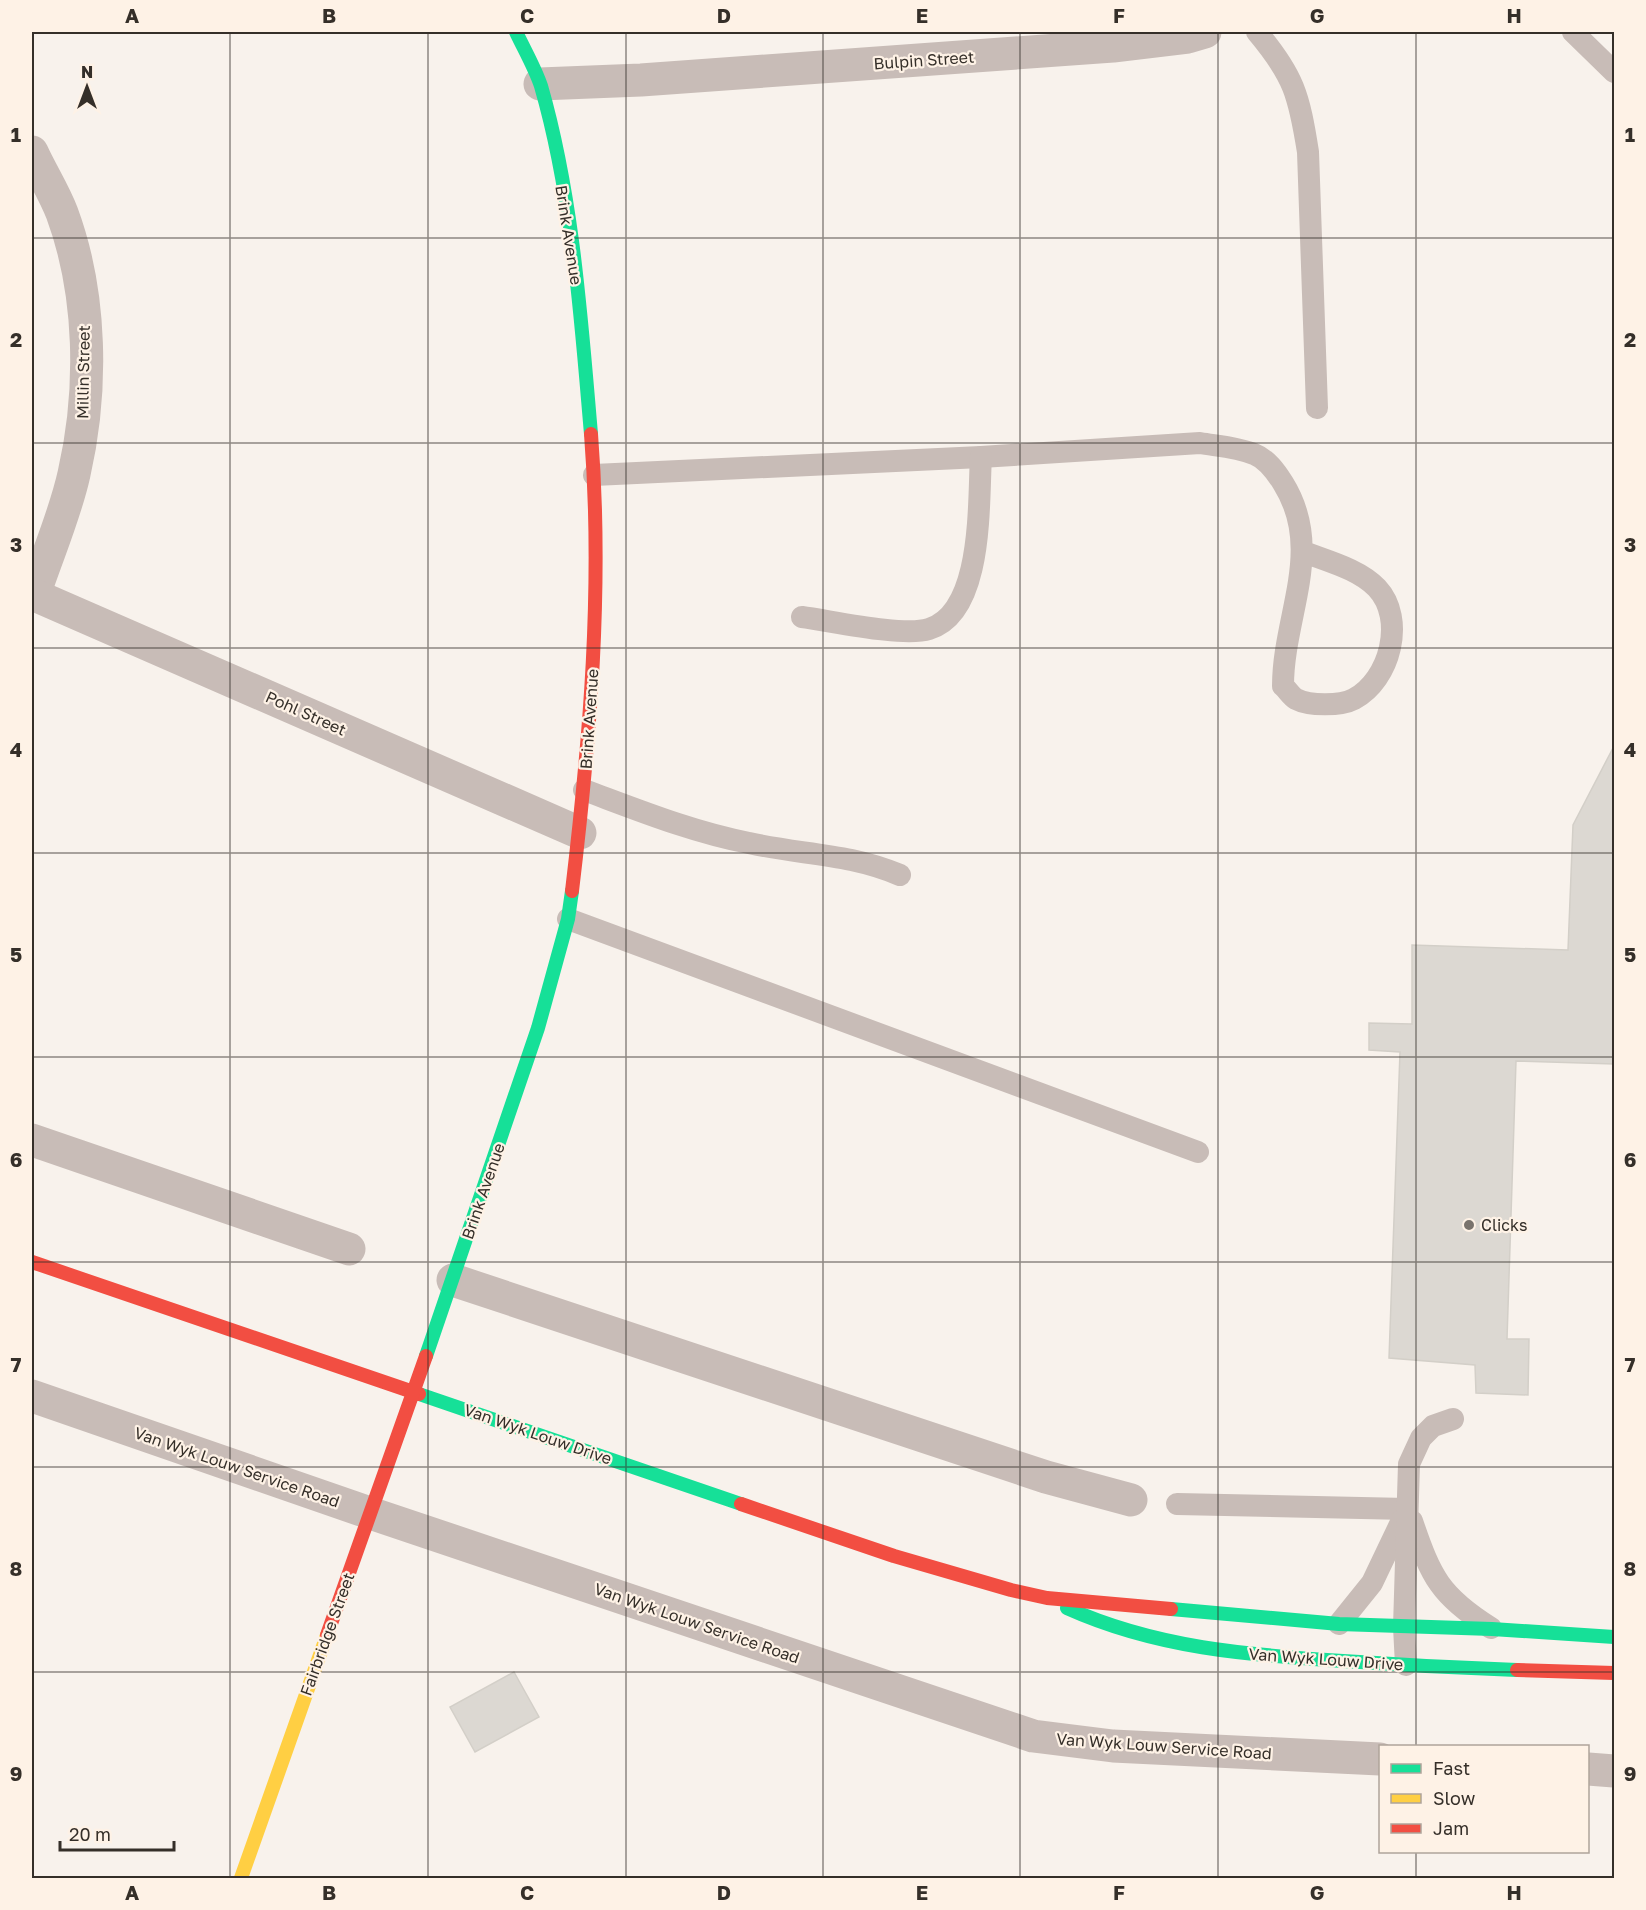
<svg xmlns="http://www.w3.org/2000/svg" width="1646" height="1910" font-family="'Golos Text',sans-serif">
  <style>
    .building { fill: #dcd8d2; stroke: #d3cfc8; stroke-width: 1.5 }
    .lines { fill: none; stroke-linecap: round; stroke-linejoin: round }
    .lane { stroke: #c8bcb7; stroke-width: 22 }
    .street { stroke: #c8bcb7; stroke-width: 33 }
    .fast { stroke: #16e098; stroke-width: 14 }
    .slow { stroke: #ffcf43; stroke-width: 14 }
    .jam { stroke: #f24e42; stroke-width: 14 }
    .grid { fill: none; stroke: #352f29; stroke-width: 1.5; stroke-opacity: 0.55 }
    .poi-dot { fill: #79736d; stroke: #fef2e6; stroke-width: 2 }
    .labels { text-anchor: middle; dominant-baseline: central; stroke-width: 4.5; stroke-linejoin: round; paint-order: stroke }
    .street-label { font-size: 16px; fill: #352f29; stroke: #fef2e6 }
    .poi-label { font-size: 16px; fill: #352f29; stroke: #fef2e6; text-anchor: start }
    .neatline { fill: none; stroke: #352f29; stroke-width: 2 }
    .grid-label { font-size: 20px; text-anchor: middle; font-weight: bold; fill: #352f29 }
  </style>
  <rect width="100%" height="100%" fill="#f8f2ec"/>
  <g class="building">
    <polygon points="1614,746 1614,1064 1516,1061 1507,1339 1529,1339 1528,1395 1476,1393 1475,1365 1389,1358 1400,1052 1369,1050 1369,1023 1412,1024 1412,945 1568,950 1573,825"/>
    <polygon points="514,1672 539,1717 475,1752 450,1707"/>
  </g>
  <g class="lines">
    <g class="lane">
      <path d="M 1257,32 C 1294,76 1299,95 1308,152 L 1317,408"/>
      <polyline points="1573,32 1614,72"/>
      <path d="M 594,475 L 981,457 L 1200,443 C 1218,446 1237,447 1254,454 C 1267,459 1276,472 1283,483 C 1325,550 1283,615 1283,686 C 1287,689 1291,696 1296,699 C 1309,706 1341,706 1354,699 C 1390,680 1406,619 1377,588 C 1359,569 1327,561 1304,552"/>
      <path d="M 802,617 C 832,621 903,637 929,629 C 984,612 978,502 981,457"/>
      <path d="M 584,790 C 638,810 692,832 749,843 C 802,855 848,853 900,875"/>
      <polyline points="568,919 1198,1152"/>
      <polyline points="1177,1504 1407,1509"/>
      <path d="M 1412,1521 C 1431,1577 1440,1596 1491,1628"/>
      <polyline points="1339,1624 1372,1583 1403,1518"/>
      <polyline points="1406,1665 1404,1627 1409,1464 1421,1438 1433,1426 1453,1419"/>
    </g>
    <g class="street">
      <polyline points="540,84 641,80 1113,46 1188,37 1205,32"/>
      <path d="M 32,152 C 41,172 54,192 62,213 C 92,294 93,391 74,474 C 65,515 47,555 34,595"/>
      <polyline points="32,594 580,833"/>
      <polyline points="32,1140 349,1249"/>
      <polyline points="453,1280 1046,1477 1131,1500"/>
      <polyline points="32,1396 370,1513 1033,1736 1113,1746 1380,1759"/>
      <polyline points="1588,1769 1614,1771"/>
    </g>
    <g class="fast">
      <path d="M 516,32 C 524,49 535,68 541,86 C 573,197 581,319 591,434"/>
      <polyline points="426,1356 538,1028 568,919 572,891"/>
      <polyline points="419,1394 741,1504"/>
      <path d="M 1067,1608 C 1156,1648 1247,1655 1343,1661 C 1401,1665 1459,1668 1517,1670"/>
      <polyline points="1171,1609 1339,1624 1492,1629 1614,1637"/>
    </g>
    <polyline class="slow" points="241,1878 327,1635"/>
    <g class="jam">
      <path d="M 572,891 C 590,740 603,586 591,434"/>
      <polyline points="32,1262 419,1394"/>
      <polyline points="741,1504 894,1556 1011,1590 1047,1598 1171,1609"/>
      <polyline points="327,1635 426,1356"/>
      <polyline points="1517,1670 1614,1673"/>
    </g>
  </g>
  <path class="grid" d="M 230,32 L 230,1878M 428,32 L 428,1878M 626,32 L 626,1878M 823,32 L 823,1878M 1020,32 L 1020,1878M 1218,32 L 1218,1878M 1416,32 L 1416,1746M 32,238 L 1614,238M 32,443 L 1614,443M 32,648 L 1614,648M 32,853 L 1614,853M 32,1057 L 1614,1057M 32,1262 L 1614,1262M 32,1467 L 1614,1467M 32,1672 L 1614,1672M 1416,1852 L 1416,1878"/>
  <circle class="poi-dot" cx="1469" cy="1225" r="6"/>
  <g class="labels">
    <g class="street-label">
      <text transform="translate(924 60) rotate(-4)">Bulpin Street</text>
      <text transform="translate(569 235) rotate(81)">Brink Avenue</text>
      <text transform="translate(83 372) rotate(-89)">Millin Street</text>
      <text transform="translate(306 713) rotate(24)">Pohl Street</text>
      <text transform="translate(589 719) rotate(-86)">Brink Avenue</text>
      <text transform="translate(483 1191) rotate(-71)">Brink Avenue</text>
      <text transform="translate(538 1434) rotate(19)">Van Wyk Louw Drive</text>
      <text transform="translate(237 1467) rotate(19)">Van Wyk Louw Service Road</text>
      <text transform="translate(697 1623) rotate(19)">Van Wyk Louw Service Road</text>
      <text transform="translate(327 1634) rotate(-70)">Fairbridge Street</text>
      <text transform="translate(1326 1659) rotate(4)">Van Wyk Louw Drive</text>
      <text transform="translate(1164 1746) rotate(4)">Van Wyk Louw Service Road</text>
    </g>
    <g class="poi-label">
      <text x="1481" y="1225">Clicks</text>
    </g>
  </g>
  <rect width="1646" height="1910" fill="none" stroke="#fef2e6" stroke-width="66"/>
  <rect x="1379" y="1745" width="210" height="108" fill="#fef2e6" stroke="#aea49a" stroke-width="1.5"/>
  <rect x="1391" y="1764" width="30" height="9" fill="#16e098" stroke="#aea49a" stroke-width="1.5"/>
  <text x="1433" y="1775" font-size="18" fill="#352f29">Fast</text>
  <rect x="1391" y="1794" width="30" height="9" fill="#ffcf43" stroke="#aea49a" stroke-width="1.5"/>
  <text x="1433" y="1805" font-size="18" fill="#352f29">Slow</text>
  <rect x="1391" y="1824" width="30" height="9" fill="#f24e42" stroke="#aea49a" stroke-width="1.5"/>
  <text x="1433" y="1835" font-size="18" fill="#352f29">Jam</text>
  <g transform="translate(87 87)" stroke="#fef2e6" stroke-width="4.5" paint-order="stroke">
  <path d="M0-4.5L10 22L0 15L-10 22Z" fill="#352f29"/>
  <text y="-9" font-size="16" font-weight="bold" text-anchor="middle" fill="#352f29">N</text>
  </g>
  <path d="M60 1841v9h114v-9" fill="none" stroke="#352f29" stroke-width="3"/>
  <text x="69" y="1841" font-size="18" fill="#352f29" stroke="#fef2e6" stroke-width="4.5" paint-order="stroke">20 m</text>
  <rect x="33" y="33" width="1580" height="1844" class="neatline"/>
  <g class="grid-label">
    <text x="132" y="23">A</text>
    <text x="329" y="23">B</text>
    <text x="527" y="23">C</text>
    <text x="724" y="23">D</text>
    <text x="922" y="23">E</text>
    <text x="1119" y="23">F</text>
    <text x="1317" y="23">G</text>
    <text x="1514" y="23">H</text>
    <text x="16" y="142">1</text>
    <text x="1630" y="142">1</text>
    <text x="16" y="347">2</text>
    <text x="1630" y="347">2</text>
    <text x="16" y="552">3</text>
    <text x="1630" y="552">3</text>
    <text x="16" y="757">4</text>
    <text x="1630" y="757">4</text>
    <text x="16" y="962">5</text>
    <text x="1630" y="962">5</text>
    <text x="16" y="1167">6</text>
    <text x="1630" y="1167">6</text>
    <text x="16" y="1372">7</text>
    <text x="1630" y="1372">7</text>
    <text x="16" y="1576">8</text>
    <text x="1630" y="1576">8</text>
    <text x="16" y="1781">9</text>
    <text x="1630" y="1781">9</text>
    <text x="132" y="1900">A</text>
    <text x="329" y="1900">B</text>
    <text x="527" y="1900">C</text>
    <text x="724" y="1900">D</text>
    <text x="922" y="1900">E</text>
    <text x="1119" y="1900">F</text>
    <text x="1317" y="1900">G</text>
    <text x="1514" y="1900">H</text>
  </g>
</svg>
